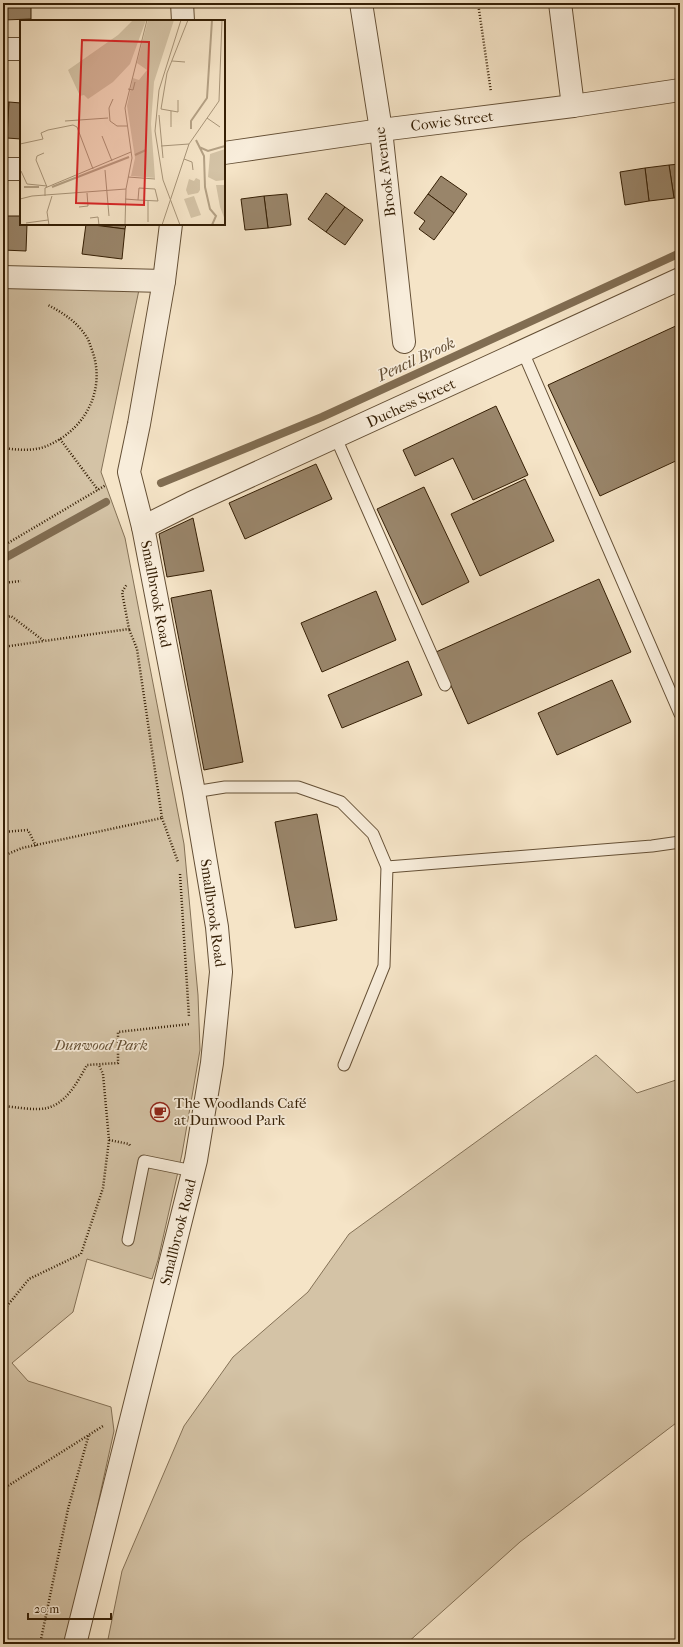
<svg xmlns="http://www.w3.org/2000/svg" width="683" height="1647" font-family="'IM FELL French Canon',serif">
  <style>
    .green { fill: #d4c3a6; stroke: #847156 }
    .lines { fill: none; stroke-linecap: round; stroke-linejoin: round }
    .stream { stroke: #816d52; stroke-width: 8 }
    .building { fill: #99856a; stroke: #351f05 }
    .lane-casing { stroke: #655036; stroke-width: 13 }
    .street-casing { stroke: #655036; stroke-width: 24 }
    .path { stroke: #351f05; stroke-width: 2.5; stroke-dasharray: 1 2; stroke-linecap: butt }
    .lane { stroke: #f8eddb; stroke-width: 11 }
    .street { stroke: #f8eddb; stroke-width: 22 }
    .labels { text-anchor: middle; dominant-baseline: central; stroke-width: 3.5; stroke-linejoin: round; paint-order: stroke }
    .street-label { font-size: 15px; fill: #351f05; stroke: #f8eddb }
    .park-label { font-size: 15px; font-style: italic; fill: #655035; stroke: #f8eddb }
    .poi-label { font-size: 15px; fill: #351f05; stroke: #f8eddb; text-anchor: start }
    .water-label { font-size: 16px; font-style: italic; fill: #614c32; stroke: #f8eddb }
    .inset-river { fill: none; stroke: #b4a185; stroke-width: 2 }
    .inset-road { fill: none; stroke: #a89579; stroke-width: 1 }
    .view { fill: #d62828; fill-opacity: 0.15; stroke: #d62828; stroke-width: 2 }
    .inset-edge { fill: none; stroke: #351f05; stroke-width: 2 }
  </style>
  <rect width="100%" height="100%" fill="#f5e4c7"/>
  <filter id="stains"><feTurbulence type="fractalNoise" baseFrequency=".005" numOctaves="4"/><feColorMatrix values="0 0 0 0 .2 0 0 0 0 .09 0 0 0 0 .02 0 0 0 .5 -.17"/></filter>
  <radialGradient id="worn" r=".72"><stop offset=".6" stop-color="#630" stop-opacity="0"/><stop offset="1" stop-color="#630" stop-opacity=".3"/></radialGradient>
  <g class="green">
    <polygon points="3,283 140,285 101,472 125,538 184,844 198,995 200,1050 182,1154 158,1260 152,1279 87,1259 73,1312 12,1363 28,1381 111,1407 114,1431 67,1644 3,1644"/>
    <polygon points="596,1055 637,1093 676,1080 680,1088 680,1420 520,1542 406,1644 107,1644 122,1571 184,1426 233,1357 308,1292 349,1234"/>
  </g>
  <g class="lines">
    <g class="stream">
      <polyline points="161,483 322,417 680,253"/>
      <polyline points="3,559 106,502"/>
    </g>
  </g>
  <g class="building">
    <polygon points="3,3 31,3 31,19 3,20"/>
    <polygon points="3,102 9,102 7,138 3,138"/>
    <polygon points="9,102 21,103 21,139 7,138"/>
    <polygon points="680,164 680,197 674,198 669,165"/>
    <polygon points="669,165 674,198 649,201 645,168"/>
    <polygon points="645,168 649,201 625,205 620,172"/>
    <polygon points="441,176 467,194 454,213 428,194"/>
    <polygon points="326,193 345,207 326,232 308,219"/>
    <polygon points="287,194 291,225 268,228 264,196"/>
    <polygon points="428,194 454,213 434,240 419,229 425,221 414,213"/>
    <polygon points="264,196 268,228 245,230 241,199"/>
    <polygon points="345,207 363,220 345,245 326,232"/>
    <polygon points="3,216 21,216 21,224 27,224 26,251 3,250"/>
    <polygon points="86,224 126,224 125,229"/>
    <polygon points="86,224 125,229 122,259 82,254"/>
    <polygon points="680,324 680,459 600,496 548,385"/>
    <polygon points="496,406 528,475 473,500 453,458 415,476 403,450"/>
    <polygon points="316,464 332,499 245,539 229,503"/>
    <polygon points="525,479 554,541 480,576 451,514"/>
    <polygon points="424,487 469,582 422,605 377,509"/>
    <polygon points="193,518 204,571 167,577 159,534"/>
    <polygon points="599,579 631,652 468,724 436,652"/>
    <polygon points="211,590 243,762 204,770 171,598"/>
    <polygon points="376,591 396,640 322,672 301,623"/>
    <polygon points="408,661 422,695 342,728 328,695"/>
    <polygon points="612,680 631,722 557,755 538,713"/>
    <polygon points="317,814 337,920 295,928 275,822"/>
  </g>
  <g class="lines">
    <g class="lane-casing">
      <g id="lane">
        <polyline points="523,352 680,714"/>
        <polyline points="336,438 445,685"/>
        <polyline points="194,792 225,787 298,787 341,802 373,834 387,867 384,966 344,1065"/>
        <polyline points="387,867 652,846 680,842"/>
        <polyline points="128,1240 144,1161 193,1171"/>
      </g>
    </g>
    <g class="street-casing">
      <g id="street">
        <polyline points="182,3 183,21"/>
        <polyline points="361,3 381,130 404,342"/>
        <polyline points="560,3 573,106"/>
        <polyline points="3,49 21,49"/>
        <polyline points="224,153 381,130 573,106 680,90"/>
        <polyline points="3,169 21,169"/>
        <polyline points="3,277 164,281"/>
        <polyline points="143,527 191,503 680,279"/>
        <polyline points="75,1644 196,1160 212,1063 221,972 217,927 194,792 143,527 129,472 139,424 164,281 171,224"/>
      </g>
    </g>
    <g class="path">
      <polyline points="478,3 491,92"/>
      <polyline points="60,439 98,490"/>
      <path d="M 3,448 C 19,450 36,452 51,444 C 87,427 106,388 92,350 C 90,345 89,340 86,336 C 76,321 63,313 48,305"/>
      <polyline points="3,546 106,485"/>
      <polyline points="3,583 21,581"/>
      <polyline points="3,618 11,616 44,641 129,629 122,592 127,584"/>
      <polyline points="3,647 44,641"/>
      <polyline points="162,818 178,862"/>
      <polyline points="3,832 28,830 36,846"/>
      <polyline points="3,856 22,848 162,818 137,649 129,629"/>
      <polyline points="180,874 189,1017"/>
      <path d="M 3,1106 C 16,1107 36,1111 47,1108 C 67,1103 78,1081 87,1065 L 118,1063 L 118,1032 L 190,1024"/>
      <polyline points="109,1140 129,1144 131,1147"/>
      <polyline points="3,1311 29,1279 81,1254 103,1188 109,1140 103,1074 99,1065"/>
      <polyline points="3,1489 103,1426"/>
      <polyline points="40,1644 68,1509 89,1434"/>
    </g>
    <use href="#lane" class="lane"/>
    <use href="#street" class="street"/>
  </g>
  <defs>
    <g id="cafe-ring" transform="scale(1)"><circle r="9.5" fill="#f8eddb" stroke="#8f2418" stroke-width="1.5"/><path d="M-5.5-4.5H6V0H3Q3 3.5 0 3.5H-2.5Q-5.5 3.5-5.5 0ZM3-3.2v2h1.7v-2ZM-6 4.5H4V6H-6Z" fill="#8f2418"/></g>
  </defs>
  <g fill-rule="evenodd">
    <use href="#cafe-ring" x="160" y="1112"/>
  </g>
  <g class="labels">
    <g class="street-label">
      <text transform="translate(452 121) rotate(-7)">Cowie Street</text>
      <text transform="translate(385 172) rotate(-97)">Brook Avenue</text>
      <text transform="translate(411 403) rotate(-25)">Duchess Street</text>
      <text transform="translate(156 594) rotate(79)">Smallbrook Road</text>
      <text transform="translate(213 913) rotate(82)">Smallbrook Road</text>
      <text transform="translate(178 1232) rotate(-76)">Smallbrook Road</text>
    </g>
    <g class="park-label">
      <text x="101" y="1045">Dunwood Park</text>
    </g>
    <g class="poi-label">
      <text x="174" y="1103">The Woodlands Café<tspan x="174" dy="17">at Dunwood Park</tspan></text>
    </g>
    <g class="water-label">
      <text transform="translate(416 359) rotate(-25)">Pencil Brook</text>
    </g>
  </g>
  <g transform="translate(20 20)">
    <rect width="205" height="205" fill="#f5e4c7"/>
    <path d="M 113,0 L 126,0 L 110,44 L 93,62 L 68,79 L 64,75 L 60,76 L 48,50 L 98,15 ZM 128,0 L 154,0 L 134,62 L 131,104 L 135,158 L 111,156 L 115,138 L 107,86 L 113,58 L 119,60 L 127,50 L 117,43 ZM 205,129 L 205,160 L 196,161 L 188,157 L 190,134 ZM 176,158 L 180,160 L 180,170 L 178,173 L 168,175 L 166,170 L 169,159 L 174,161 ZM 196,165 L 205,165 L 205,200 L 200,187 ZM 174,176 L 181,195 L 171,198 L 164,179 Z" fill="#d4c3a6"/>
    <path class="inset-river" d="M 171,109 L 171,101 L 187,78 L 192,0M 176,120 L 184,136 L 185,167 L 190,189 L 196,196 L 192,205M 179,127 L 188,131 L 205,126M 115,135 L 126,130M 4,167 L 19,167M 32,167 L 109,137"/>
    <path class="inset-road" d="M 152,41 L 165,42M 108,69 L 113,70 L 115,62M 93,79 L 89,88 L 90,101 L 97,106 L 107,106M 158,80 L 158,92 L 141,89 L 147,53 L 168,0M 139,95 L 143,138M 187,98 L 200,107M 45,101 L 88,98M 151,107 L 151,91M 82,116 L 92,141M 0,124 L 23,119 L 21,113 L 28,110 L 53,105 L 57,107 L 73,149M 141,126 L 169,124M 24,133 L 17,136 L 16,140 L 27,167M 164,139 L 172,142 L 173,150M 85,150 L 89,196M 1,151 L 7,164 L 27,166M 108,157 L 135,159M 25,176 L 25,168 L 111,132M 0,179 L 12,176 L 106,169M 105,179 L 118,180 L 138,181 L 135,169 L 119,168 L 118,180M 59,187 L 68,186 L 67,173M 70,198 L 78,197 L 79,205M 128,202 L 128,181M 6,203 L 28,200M 29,205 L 27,192 L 32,176M 105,205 L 106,169 L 112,138 L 105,88 L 127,0M 142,205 L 169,124 L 199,81 L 202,0M 160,205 L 143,160 L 135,111 L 139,70 L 161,0"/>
    <path class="view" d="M 62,20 L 129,22 L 124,185 L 56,183 Z"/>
    <rect width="205" height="205" class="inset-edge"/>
  </g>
  <rect width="683" height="1647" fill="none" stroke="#f5e4c7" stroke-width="16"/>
  <rect x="4" y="4" width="675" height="1639" fill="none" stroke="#351f05" stroke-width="2"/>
  <rect x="8" y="8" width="667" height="1631" fill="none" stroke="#351f05"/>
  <path d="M28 1613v6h83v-6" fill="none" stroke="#351f05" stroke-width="2"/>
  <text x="34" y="1613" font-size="12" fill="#351f05" stroke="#f8eddb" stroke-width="3" paint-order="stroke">20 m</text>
  <rect width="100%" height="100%" filter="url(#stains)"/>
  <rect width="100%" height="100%" fill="url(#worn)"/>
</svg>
